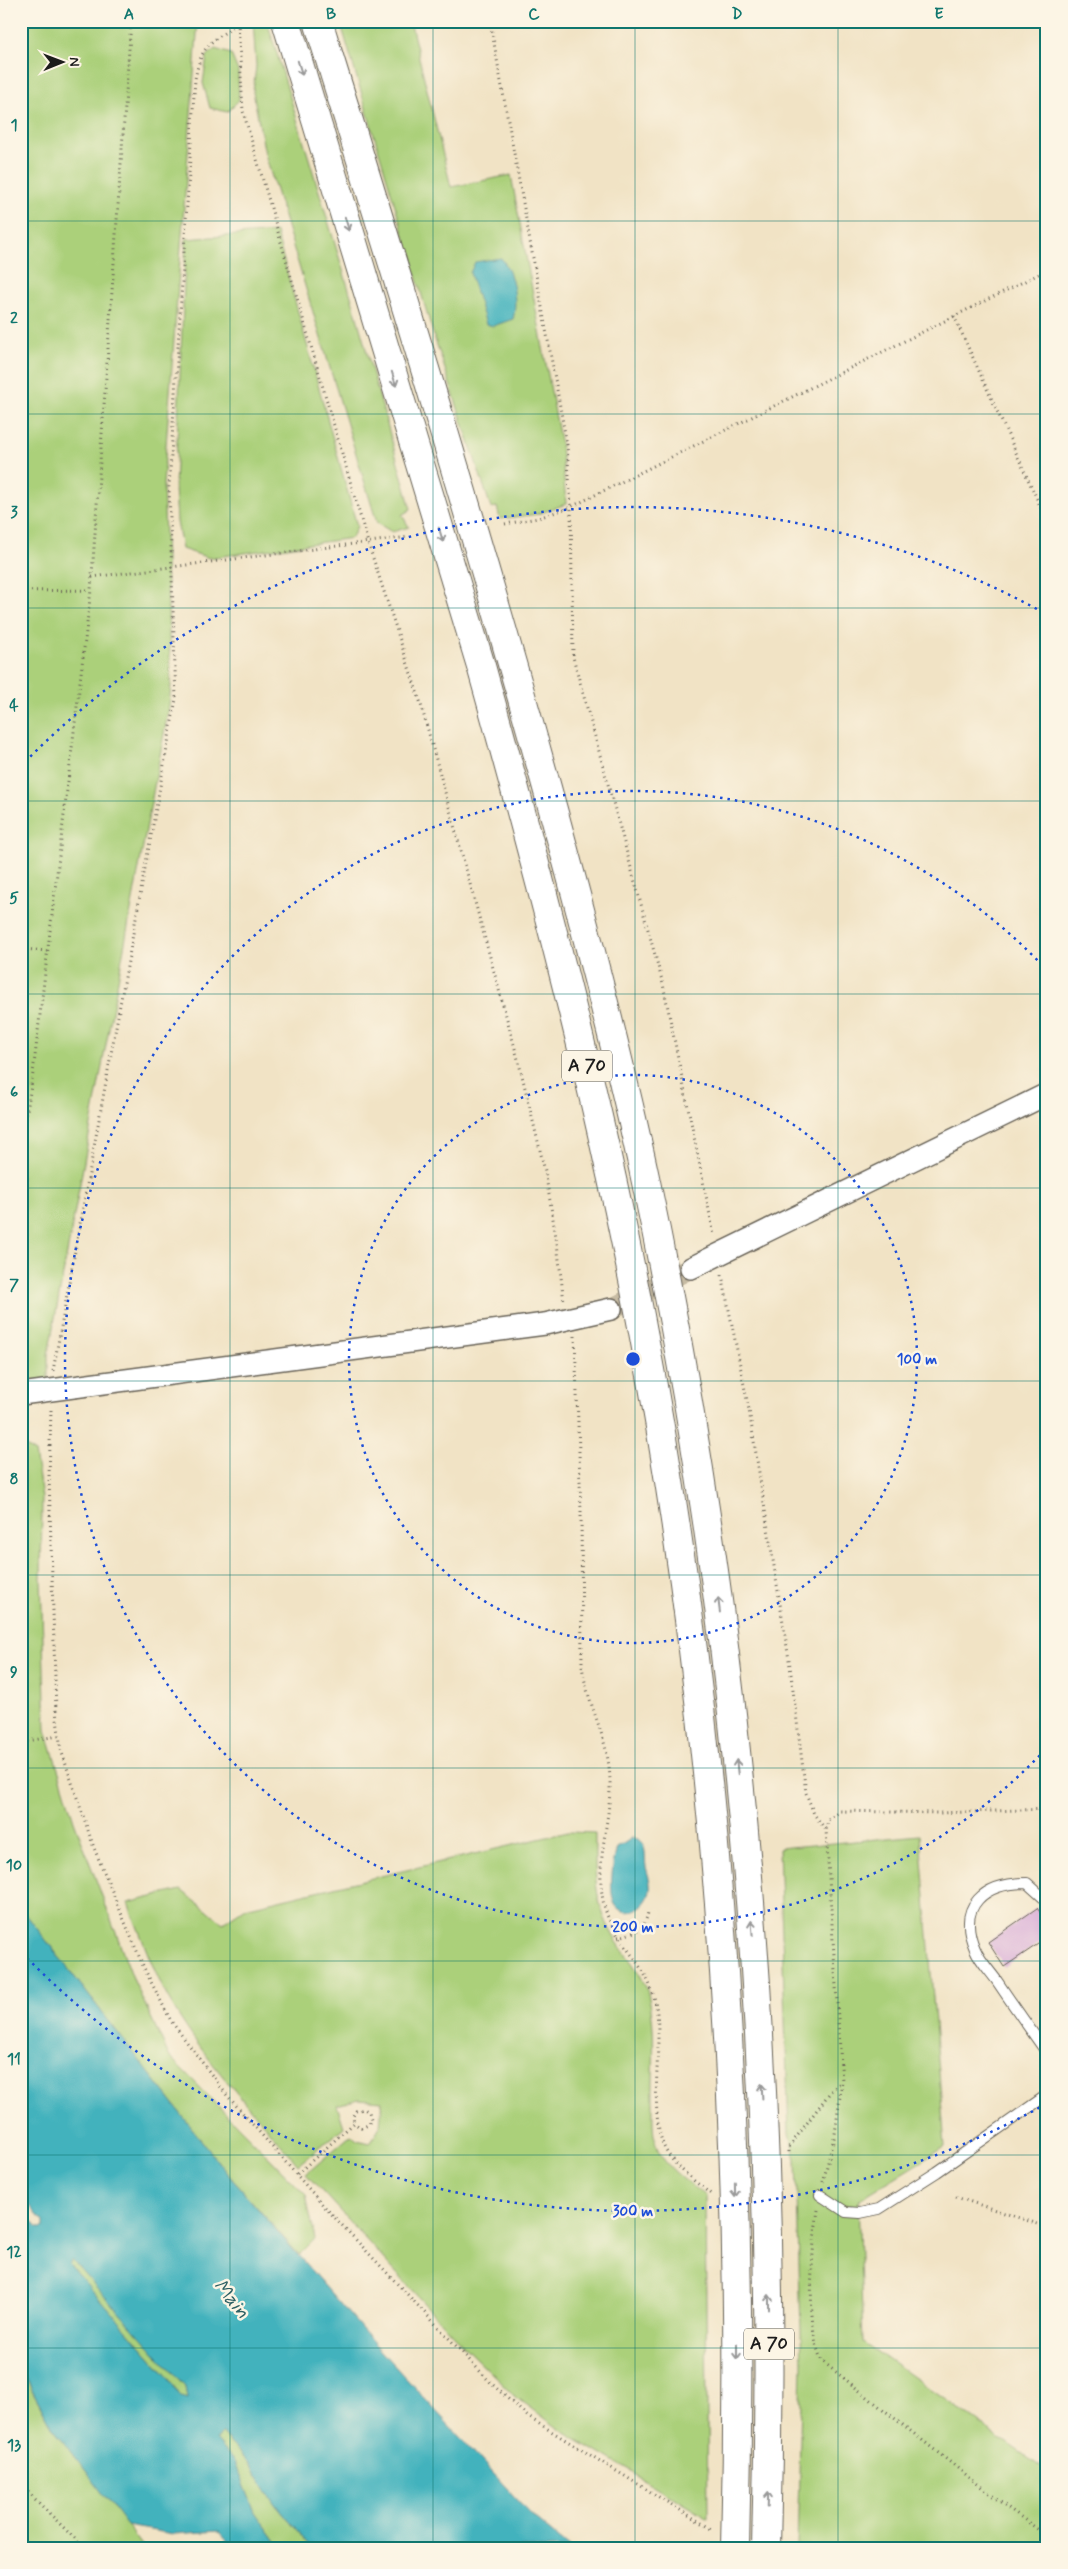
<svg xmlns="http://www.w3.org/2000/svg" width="1068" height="2569" font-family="Mynerve,sans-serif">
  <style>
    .green { fill: #abd07a; stroke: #64764b }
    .water { fill: #43b2bd; stroke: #30676c; fill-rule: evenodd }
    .building { fill: #cb92d2 }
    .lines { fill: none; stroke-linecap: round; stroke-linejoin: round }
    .minor-tunnel { stroke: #c6bba3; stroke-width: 21; stroke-dasharray: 21 11; stroke-linecap: butt }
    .service-casing { stroke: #676257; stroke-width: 12 }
    .minor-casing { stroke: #676257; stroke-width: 24 }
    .motorway-casing { stroke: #676257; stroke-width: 30 }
    .path { stroke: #676257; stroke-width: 3; stroke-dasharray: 1 4; stroke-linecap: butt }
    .service { stroke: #fff; stroke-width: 10 }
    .minor { stroke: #fff; stroke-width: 21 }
    .motorway { stroke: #fff; stroke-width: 28 }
    .oneway { stroke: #999 }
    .grid { fill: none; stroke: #0f766e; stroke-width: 1; stroke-opacity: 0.55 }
    .ring { fill: none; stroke: #1d4ed8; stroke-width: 2.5; stroke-dasharray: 2.5 5 }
    .labels { text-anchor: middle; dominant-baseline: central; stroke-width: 5; stroke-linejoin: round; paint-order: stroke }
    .shield { fill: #fcf5e5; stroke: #5f5d58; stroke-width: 1 }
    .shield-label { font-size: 18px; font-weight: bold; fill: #1c1c1c }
    .water-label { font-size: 20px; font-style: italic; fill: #2e6064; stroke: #fcf5e5 }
    .centre { fill: #1d4ed8; stroke: #fcf5e5; stroke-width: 2.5 }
    .ring-label { font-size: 15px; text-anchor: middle; font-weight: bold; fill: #1d4ed8; stroke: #fcf5e5; stroke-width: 5; stroke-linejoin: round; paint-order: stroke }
    .neatline { fill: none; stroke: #0f766e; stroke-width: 2 }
    .grid-label { font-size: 16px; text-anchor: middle; font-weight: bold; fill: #0f766e }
  </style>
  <rect width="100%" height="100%" fill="#fcf5e5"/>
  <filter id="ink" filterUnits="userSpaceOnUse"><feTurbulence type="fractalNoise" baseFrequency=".02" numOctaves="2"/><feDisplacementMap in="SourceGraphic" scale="10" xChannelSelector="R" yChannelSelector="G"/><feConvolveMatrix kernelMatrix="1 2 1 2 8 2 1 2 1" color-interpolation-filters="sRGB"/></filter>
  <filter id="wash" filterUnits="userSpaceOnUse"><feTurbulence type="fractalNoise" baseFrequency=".0096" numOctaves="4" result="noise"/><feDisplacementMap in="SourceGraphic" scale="20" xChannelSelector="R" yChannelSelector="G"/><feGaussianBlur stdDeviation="1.12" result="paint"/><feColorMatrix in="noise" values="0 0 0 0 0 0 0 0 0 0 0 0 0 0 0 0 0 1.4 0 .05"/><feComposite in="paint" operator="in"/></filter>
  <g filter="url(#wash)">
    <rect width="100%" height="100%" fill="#f1e3c5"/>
    <g class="green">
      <polygon points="21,21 198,21 163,485 171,685 169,707 48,1355 48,1382 21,1387"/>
      <polygon points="253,21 267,21 353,303 411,509 402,515 409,527 392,532 377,523 265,154 253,92 256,66"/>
      <polygon points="340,21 410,21 451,187 511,175 561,445 566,504 538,514 500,519 497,507 491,508 433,333"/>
      <polygon points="215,49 231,54 238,71 239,100 227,112 210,108 203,83 207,56"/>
      <polygon points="276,232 357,526 352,538 209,558 182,549 177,522 175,487 186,239"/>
      <polygon points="21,1444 35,1453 42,1498 41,1580 46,1730 74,1821 134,1981 169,2056 306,2195 315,2239 299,2255 226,2172 21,1908"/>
      <path d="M 568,1832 L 595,1833 C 595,1871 593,1901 613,1935 C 624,1955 641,1970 648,1993 C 657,2028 652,2068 653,2103 C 653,2117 652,2131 656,2144 C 662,2166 689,2183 705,2196 L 708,2518 L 562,2431 L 515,2396 L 453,2335 L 306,2174 L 351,2135 L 357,2140 L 370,2143 L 380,2126 L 382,2101 L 359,2099 L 337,2105 L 344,2127 L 298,2165 C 254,2111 202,2059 168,1998 C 152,1968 141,1935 128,1903 L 181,1890 L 223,1923 L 245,1908 Z"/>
      <polygon points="920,1835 945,2147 858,2200 863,2342 1047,2471 1047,2548 797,2548 802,2366 796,2160 789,2134 779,1848"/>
      <polygon points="72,2259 185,2386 187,2399 181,2397 167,2376 69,2264"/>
      <polygon points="21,2370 50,2423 144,2548 21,2548"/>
      <polygon points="221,2433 248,2462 275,2504 312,2548 281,2548 255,2512 235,2462 216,2440"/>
    </g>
    <g class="water">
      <path d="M 501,258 C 513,272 518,301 513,319 L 493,326 L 486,324 L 470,273 L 475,262 Z"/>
      <path d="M 632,1838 L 638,1839 C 648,1847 644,1856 646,1867 C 648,1875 651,1882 650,1890 C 649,1903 632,1918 619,1909 C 606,1900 613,1861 617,1848 Z"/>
      <path d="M 21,1908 L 226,2172 L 381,2351 L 536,2520 L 570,2548 L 312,2548 L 275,2504 L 248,2462 L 221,2433 L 216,2440 L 235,2462 L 255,2512 L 281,2548 L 235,2548 L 219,2531 L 173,2534 L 127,2526 L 50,2423 L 21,2369 L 21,2207 L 38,2228 L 43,2228 L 43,2222 L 21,2195 ZM 72,2260 L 185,2386 L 187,2399 L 181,2397 L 167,2376 L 69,2264 Z"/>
    </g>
    <g id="blocks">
      <polygon class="building" points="1037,1908 1047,1922 1047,1938 1004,1967 988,1942"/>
    </g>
  </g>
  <g filter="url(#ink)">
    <use href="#blocks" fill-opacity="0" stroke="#676257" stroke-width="1"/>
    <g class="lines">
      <polyline class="minor-tunnel" points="611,1309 691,1268"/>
      <g class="service-casing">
        <g id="service">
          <path d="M 1047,1901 L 1027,1883 C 985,1883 956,1905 975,1949 C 980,1961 990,1971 997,1981 C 1013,2005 1030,2029 1047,2053"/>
          <polyline points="820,2195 846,2212 860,2213 879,2209 937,2172 1047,2095"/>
        </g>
      </g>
      <g class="minor-casing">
        <g id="minor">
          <polyline points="691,1268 1047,1094"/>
          <polyline points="21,1394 545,1324 611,1309"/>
        </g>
      </g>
      <g class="motorway-casing">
        <g id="motorway">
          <path d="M 286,21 L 481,666 C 543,888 602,1110 644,1337 C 719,1736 746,2142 735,2548"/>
          <path d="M 318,21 C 400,286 482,550 555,817 C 588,938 620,1059 646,1182 C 741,1630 779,2090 766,2548"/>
        </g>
      </g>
      <g class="path">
        <polyline points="490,21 567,445 571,507 573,657 663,984 714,1235"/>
        <polyline points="238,22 243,111 368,543 420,701 519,1063 545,1171 557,1243 564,1302"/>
        <polyline points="954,316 1047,521"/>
        <polyline points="505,524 538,518 571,507 1047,270"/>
        <polyline points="92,577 409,537"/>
        <polyline points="21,591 91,590"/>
        <polyline points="21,949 48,951"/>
        <polyline points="21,1149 33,1073 91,590 131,21"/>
        <polyline points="722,1275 749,1410 790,1666 806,1793 814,1814 826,1830"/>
        <path d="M 575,1336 L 581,1510 L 582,1665 C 586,1700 605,1732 609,1767 C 615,1814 593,1858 604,1905 C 613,1942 646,1961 655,2001 C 665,2044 645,2118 668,2154 C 679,2170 697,2183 712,2195"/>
        <path d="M 53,1371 L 176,699 L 169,487 L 195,79 C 202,43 210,43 239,23"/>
        <polyline points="51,1410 49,1477 56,1711 61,1750 94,1848 144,1968 171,2021 226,2094 323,2205 493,2385 528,2417 713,2530"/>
        <polyline points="21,1748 27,1741 58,1736"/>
        <path d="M 618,1937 C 634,1933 645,1930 648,1912"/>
        <polyline points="789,2152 789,2147 831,2091 842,2081"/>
        <polyline points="297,2174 354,2123 361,2128 368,2125 371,2119 369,2112 364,2109 356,2111 353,2116 354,2123"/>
        <polyline points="823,2182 835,2134 842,2081 826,1830 828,1820 840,1811 940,1813 1047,1809"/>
        <polyline points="956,2197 1047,2227"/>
        <path d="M 818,2210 C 812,2249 805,2327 822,2361 L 1003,2504 L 1047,2536"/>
        <polyline points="21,2485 84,2548"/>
      </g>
      <use href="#service" class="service"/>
      <use href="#minor" class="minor"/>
      <use href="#motorway" class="motorway"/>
    </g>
    <defs><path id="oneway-shaft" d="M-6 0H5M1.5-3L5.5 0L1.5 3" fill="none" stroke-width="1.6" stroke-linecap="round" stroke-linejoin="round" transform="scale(1.25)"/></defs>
    <g class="oneway">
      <use href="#oneway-shaft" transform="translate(300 68) rotate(73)"/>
      <use href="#oneway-shaft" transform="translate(347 224) rotate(73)"/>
      <use href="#oneway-shaft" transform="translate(394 379) rotate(73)"/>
      <use href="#oneway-shaft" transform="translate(441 535) rotate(73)"/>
      <use href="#oneway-shaft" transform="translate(719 1605) rotate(-97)"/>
      <use href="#oneway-shaft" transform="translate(737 1767) rotate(-96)"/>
      <use href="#oneway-shaft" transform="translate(752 1928) rotate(-95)"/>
      <use href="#oneway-shaft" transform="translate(762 2091) rotate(-93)"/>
      <use href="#oneway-shaft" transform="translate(735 2190) rotate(89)"/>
      <use href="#oneway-shaft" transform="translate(769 2302) rotate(-90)"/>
      <use href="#oneway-shaft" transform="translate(737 2352) rotate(90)"/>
      <use href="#oneway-shaft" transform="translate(768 2499) rotate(-88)"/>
    </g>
  </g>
  <path class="grid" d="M 230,21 L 230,2548M 433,21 L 433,2548M 635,21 L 635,2548M 838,21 L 838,2548M 21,221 L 1047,221M 21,414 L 1047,414M 21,608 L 1047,608M 21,801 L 1047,801M 21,994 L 1047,994M 21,1188 L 1047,1188M 21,1381 L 1047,1381M 21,1575 L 1047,1575M 21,1768 L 1047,1768M 21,1961 L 1047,1961M 21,2155 L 1047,2155M 21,2348 L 1047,2348"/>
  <g class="ring">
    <circle cx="633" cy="1359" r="284"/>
    <path d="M1045 1750A568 568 0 1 1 1045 968"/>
    <path d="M1046 2104A852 852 0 0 1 25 1956M25 762A852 852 0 0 1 1046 614"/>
  </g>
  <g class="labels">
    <g class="shield">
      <rect x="562" y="1050.5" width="50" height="31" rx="4"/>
      <rect x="744" y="2328.5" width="50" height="31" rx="4"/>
    </g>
    <g class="shield-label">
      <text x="587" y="1066">A 70</text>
      <text x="769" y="2344">A 70</text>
    </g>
    <g class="water-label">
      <text transform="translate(231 2299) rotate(51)">Main</text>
    </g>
  </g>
  <circle cx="633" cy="1359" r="8" class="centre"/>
  <g class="ring-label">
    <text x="917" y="1364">100 m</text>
    <text x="633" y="1932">200 m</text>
    <text x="633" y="2216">300 m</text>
  </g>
  <rect width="1068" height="2569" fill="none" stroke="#fcf5e5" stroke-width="55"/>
  <g transform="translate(62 62) rotate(89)" stroke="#fcf5e5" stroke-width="4" paint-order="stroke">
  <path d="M0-4L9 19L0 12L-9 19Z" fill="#1c1c1c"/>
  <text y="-8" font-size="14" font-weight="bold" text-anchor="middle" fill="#1c1c1c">N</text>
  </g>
  <rect x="28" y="28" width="1012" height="2514" class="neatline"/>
  <g class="grid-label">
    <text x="129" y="19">A</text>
    <text x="331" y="19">B</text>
    <text x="534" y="19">C</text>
    <text x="737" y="19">D</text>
    <text x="939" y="19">E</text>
    <text x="14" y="130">1</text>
    <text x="14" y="323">2</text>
    <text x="14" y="517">3</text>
    <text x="14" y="710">4</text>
    <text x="14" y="903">5</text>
    <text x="14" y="1097">6</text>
    <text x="14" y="1290">7</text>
    <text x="14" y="1484">8</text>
    <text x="14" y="1677">9</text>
    <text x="14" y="1870">10</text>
    <text x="14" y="2064">11</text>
    <text x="14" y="2257">12</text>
    <text x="14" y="2450">13</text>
  </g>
</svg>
